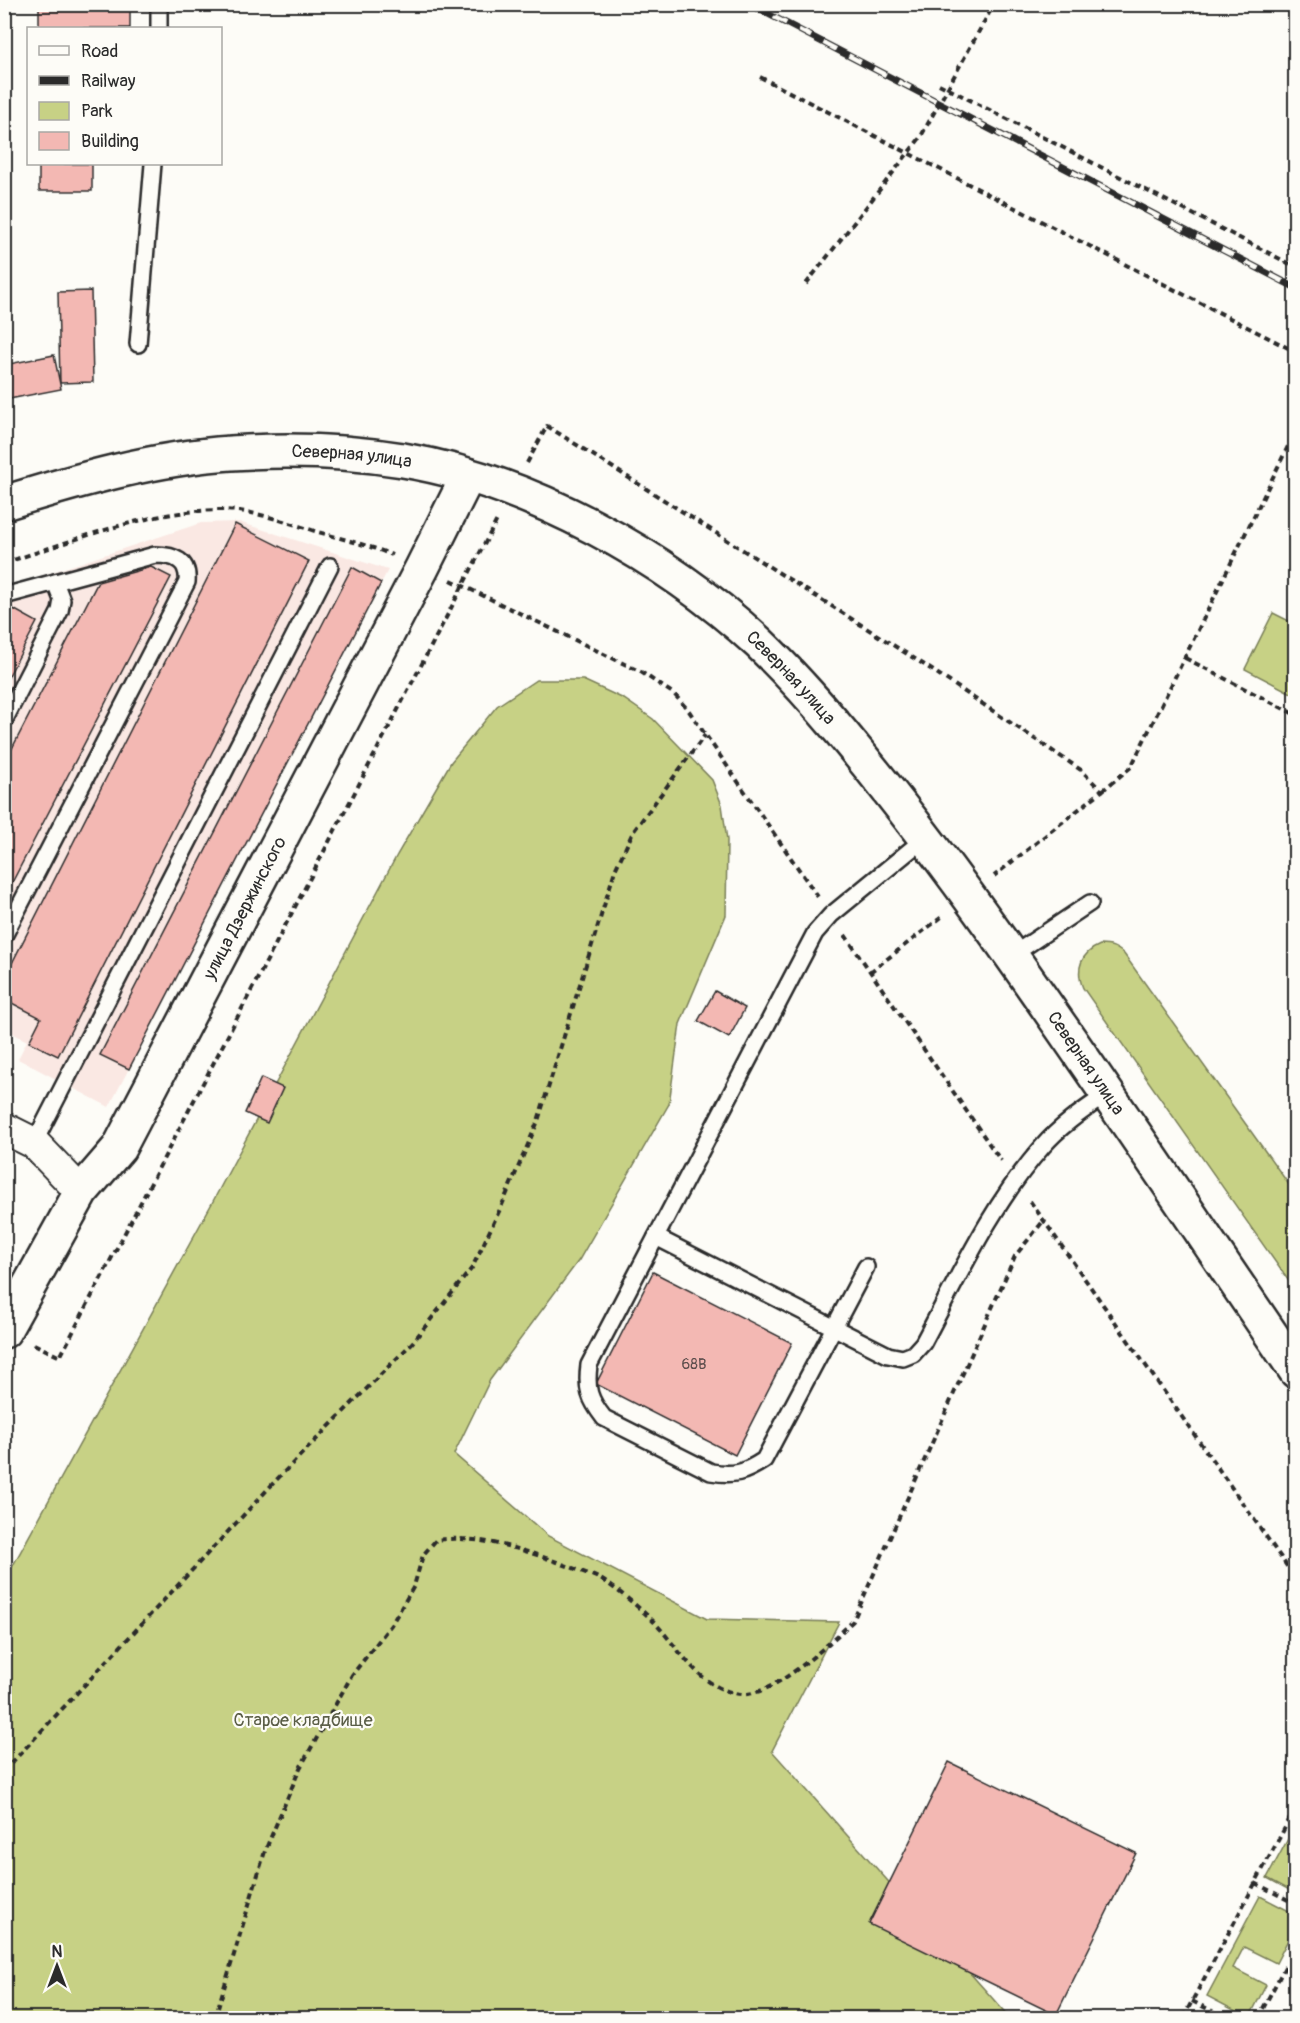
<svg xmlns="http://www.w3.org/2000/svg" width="1300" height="2023" font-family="Pangolin,sans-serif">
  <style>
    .built { fill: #fae8e3 }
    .green { fill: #c7d185; stroke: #797e58; stroke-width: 1.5 }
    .building { fill: #f3b8b3; stroke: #2b2b2b; stroke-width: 1.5 }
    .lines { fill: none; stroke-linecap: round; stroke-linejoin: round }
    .service-casing { stroke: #2b2b2b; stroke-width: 20 }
    .minor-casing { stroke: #2b2b2b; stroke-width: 34 }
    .tertiary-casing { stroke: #2b2b2b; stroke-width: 38 }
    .secondary-casing { stroke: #2b2b2b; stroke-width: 38 }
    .path { stroke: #2b2b2b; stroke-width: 4; stroke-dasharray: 6 4.5; stroke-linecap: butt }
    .service { stroke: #fdfcf7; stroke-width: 15 }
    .minor { stroke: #fdfcf7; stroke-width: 30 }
    .tertiary { stroke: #fdfcf7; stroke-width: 33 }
    .secondary { stroke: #fdfcf7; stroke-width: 33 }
    .rail-casing { stroke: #2b2b2b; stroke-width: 7 }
    .rail { stroke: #fdfcf7; stroke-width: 4.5; stroke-dasharray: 14; stroke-linecap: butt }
    .labels { text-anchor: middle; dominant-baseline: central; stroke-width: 4.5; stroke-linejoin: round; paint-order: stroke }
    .number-label { font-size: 15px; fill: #5d4e4d }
    .street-label { font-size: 18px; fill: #2b2b2b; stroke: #fdfcf7 }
    .park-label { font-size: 18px; fill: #5a5d46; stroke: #fdfcf7 }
  </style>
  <rect width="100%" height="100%" fill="#fdfcf7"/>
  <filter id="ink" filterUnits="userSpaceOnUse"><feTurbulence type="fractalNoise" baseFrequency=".0167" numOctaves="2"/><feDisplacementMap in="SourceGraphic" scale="12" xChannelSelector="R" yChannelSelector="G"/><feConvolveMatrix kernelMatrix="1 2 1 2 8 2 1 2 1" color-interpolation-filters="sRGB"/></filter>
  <g filter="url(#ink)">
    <polygon class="built" points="239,522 388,570 109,1107 18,1059 27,1041 5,1029 4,588 201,523"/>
    <g class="green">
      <polygon points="1273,613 1295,624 1295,695 1245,669"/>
      <polygon points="536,680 583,680 624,699 653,719 712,780 722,805 727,840 726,915 680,1024 669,1104 579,1260 490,1380 454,1454 548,1536 707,1619 839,1622 772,1751 1010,2018 5,2018 5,1580 211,1205 397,855 451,762 497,706"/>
      <path d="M 1100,945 C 1111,945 1116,947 1124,954 L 1295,1193 L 1295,1290 L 1083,988 C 1075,969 1081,953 1100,945 Z"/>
      <polygon points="1295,1826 1296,1893 1295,1893 1267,1878"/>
      <polygon points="1260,1896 1295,1914 1295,1926 1276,1963 1244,1947 1233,1968 1266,1985 1249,2018 1207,1996"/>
    </g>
    <g class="building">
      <rect x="39" y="4" width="91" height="24"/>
      <rect x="39" y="164" width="53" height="27"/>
      <polygon points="91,291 93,382 60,383 58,292"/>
      <polygon points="54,355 61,389 4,400 4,365"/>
      <polygon points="235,524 309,561 58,1056 29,1042 41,1018 4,999 4,979"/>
      <polygon points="151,567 171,577 4,898 4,764 98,582"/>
      <polygon points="352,567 381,583 129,1069 100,1055"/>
      <polygon points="6,605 37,622 4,685 4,607"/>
      <polygon points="715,991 745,1008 729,1038 698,1021"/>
      <polygon points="261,1078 283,1088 267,1123 245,1113"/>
      <polygon points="653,1272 792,1343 735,1455 596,1384"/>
      <polygon points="949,1762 1136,1853 1056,2015 869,1924"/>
    </g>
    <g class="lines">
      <g class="service-casing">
        <g id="service">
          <polyline points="159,4 159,28"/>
          <polyline points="138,344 153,164"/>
          <path d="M 4,596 L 155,555 C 175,555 189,561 187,582 L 4,936"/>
          <polyline points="4,721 60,611 62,600 55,582"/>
          <polyline points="1011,956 1090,903"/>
          <polyline points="34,1143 330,566"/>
          <path d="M 656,1237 L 888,1355 L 903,1358 L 913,1354 L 923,1343 C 959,1276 992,1204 1043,1146 C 1061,1125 1084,1110 1107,1094"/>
          <path d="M 866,1267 L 764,1460 C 744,1473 734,1476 711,1472 L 604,1418 C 589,1399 586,1389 589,1365 L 815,933 L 831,915 L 925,838"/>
        </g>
      </g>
      <g class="minor-casing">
        <polyline id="minor" points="4,1128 34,1143 81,1192"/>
      </g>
      <g class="tertiary-casing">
        <g id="tertiary">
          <path id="s1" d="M 4,1331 L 81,1192 L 119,1148 L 422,568 L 468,476"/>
        </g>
      </g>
      <g class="secondary-casing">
        <g id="secondary">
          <path id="s2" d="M 4,503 C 78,480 154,458 231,453 C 288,449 347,451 403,460 C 530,481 666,557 759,643 C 788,671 815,701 841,732 C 896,798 948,867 998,937 C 1100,1080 1197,1226 1296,1371"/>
        </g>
      </g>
      <g class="path">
        <polyline points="760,77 1296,352"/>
        <polyline points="939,84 1296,267"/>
        <polyline points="806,284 920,138 994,4"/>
        <polyline points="527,463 547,426 923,664 1081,770 1102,791 994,876"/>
        <path d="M 4,563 C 74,541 147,510 221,510 C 254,510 286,522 318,532 C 343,539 368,545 392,555"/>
        <polyline points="451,580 641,672 674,694 689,711 818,897"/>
        <polyline points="1185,658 1296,715"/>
        <polyline points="1102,791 1131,767 1296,430"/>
        <polyline points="845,935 1001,1161"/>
        <polyline points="870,972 943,916"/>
        <polyline points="1030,1201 1296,1579"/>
        <polyline points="34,1344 60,1357 497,520"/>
        <polyline points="4,1771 282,1474 412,1343 472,1268 502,1205 538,1121 615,870 633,832 705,735"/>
        <polyline points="1255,1883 1296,1904"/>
        <polyline points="1192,2001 1226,2018"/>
        <path d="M 215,2018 L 265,1851 L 300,1768 L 352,1675 L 391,1625 L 414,1586 L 423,1555 L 436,1540 C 481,1534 531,1552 573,1568 C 582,1572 594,1575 602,1580 C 618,1590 635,1604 649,1617 C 677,1643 698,1690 741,1694 C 772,1698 831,1642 853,1621 L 1015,1256 L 1045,1219"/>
        <polyline points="1183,2018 1296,1807"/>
        <polyline points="1258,2018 1296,1946"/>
      </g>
      <use href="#service" class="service"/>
      <use href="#minor" class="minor"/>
      <use href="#tertiary" class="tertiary"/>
      <use href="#secondary" class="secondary"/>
      <g class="rail-casing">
        <polyline id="rail" points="749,4 1296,288"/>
      </g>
      <use href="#rail" class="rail"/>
    </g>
  </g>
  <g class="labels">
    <g class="number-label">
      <text x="694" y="1364">68В</text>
    </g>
    <g class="street-label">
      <text stroke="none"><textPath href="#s2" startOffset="354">Северная улица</textPath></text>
      <text stroke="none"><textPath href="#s2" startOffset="858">Северная улица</textPath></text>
      <text stroke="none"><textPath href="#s1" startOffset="488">улица Дзержинского</textPath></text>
      <text stroke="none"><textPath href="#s2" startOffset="1344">Северная улица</textPath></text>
    </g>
    <g class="park-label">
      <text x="303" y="1720">Старое кладбище</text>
    </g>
  </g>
  <rect width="1300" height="2023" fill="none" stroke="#fdfcf7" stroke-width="24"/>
  <rect x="12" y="12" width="1276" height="1999" fill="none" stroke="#2b2b2b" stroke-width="2" filter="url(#ink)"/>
  <rect x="27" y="27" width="195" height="138" fill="#fdfcf7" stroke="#a9a8a5" stroke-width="1.5"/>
  <rect x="39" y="46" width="30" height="9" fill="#fdfcf7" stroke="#a9a8a5" stroke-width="1.5"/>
  <text x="81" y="57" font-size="18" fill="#2b2b2b">Road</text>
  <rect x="39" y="76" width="30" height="9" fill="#2b2b2b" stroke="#a9a8a5" stroke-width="1.5"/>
  <text x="81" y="87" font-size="18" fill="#2b2b2b">Railway</text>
  <rect x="39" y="102" width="30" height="18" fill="#c7d185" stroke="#a9a8a5" stroke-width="1.5"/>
  <text x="81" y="117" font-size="18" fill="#2b2b2b">Park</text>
  <rect x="39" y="132" width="30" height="18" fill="#f3b8b3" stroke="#a9a8a5" stroke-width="1.5"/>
  <text x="81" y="147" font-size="18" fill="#2b2b2b">Building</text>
  <g transform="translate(57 1966)" stroke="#fdfcf7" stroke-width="4.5" paint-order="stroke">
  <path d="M0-4.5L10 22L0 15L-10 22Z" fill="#2b2b2b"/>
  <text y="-9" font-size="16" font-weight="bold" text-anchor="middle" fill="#2b2b2b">N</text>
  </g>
</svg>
